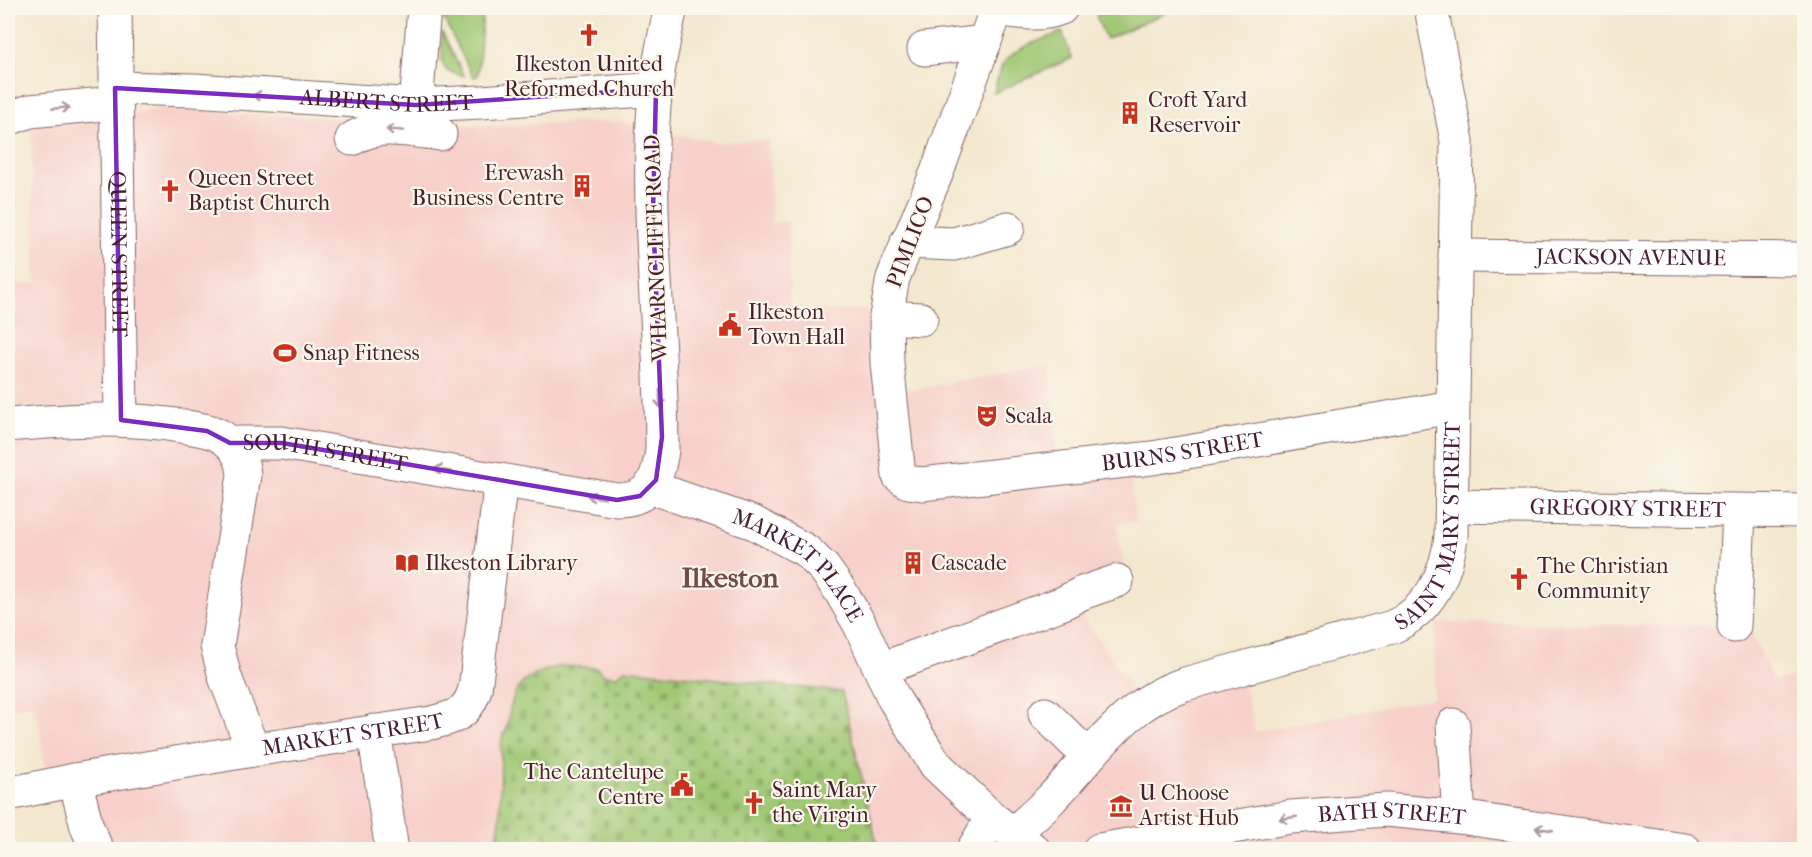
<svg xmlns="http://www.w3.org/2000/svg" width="1812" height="857" font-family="'IM FELL French Canon',serif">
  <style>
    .built { fill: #f7d0ca }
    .green { fill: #a0c874; stroke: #757450; stroke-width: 1.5 }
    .cemetery { fill: url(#cemetery-stones); stroke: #757450; stroke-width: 1.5 }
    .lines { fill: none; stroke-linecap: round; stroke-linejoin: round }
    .minor-casing { stroke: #856564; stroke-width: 35 }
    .minor { stroke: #fff; stroke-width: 33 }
    .oneway { stroke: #ae9aa0 }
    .marked { fill: none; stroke: #7b2cbf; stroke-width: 4.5; stroke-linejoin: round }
    .labels { text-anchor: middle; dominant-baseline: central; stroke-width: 4.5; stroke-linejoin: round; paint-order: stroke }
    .poi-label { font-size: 22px; fill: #4a1f2b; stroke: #fbf7ec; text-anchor: start }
    .street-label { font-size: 22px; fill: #4a1f2b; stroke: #fbf7ec }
    .district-label { font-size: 28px; font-weight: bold; fill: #774b45; stroke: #fbf7ec }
  </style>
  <defs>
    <pattern id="cemetery-stones" width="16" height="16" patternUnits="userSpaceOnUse" patternTransform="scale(1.5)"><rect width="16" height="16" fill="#a0c874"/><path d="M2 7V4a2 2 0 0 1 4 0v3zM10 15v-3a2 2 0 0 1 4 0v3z" fill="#8bab65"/></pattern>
  </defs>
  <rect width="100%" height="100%" fill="#fbf7ec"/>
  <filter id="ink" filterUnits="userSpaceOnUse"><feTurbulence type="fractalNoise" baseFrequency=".0167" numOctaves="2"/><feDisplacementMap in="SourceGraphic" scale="12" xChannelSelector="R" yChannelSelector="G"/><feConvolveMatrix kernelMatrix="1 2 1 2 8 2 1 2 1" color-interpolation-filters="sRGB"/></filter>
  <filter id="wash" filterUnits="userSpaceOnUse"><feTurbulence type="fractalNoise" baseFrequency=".008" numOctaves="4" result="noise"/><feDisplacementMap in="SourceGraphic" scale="24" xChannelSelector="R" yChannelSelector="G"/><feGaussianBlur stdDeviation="1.35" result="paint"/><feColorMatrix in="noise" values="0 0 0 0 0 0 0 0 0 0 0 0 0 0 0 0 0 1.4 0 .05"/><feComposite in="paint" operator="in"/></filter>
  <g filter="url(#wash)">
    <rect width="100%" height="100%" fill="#f3e8cf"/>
    <polygon class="built" points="160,109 469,126 621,121 716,143 769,139 772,222 788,222 790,311 869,309 872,387 916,389 1050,364 1057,463 1131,476 1136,522 1117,524 1127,586 1073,603 1147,709 1243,679 1255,732 1434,698 1436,622 1749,627 1774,682 1804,673 1804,849 878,849 875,833 617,676 604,675 561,666 535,674 510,703 506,731 503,735 500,819 496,849 84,849 66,807 50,795 35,704 8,708 8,285 36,283 30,123 101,120"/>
    <g class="green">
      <polygon points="446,8 483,8 478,76 473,77 444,19"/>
      <polygon points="1116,8 1176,8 1106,39 1096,16"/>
      <polygon points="442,32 464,76 447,71 442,63"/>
      <path d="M 1062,32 L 1072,58 L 994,93 C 997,82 999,65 1009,57 C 1021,46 1046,38 1062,32 Z"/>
    </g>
    <path class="cemetery" d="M 561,666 L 597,668 L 604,675 L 617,676 L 625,669 L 842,692 L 878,849 L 496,849 L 500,819 L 501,744 L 503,735 L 506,731 C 513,689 516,677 561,666 Z"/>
  </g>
  <g filter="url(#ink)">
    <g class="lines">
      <g class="minor-casing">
        <g id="minor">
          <path id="s1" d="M 115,8 L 121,420"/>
          <path id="s2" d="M 997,8 L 937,172 L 893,278 L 886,317 L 887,363 L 899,476 L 908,482 L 922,484 L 1152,458 L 1452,407"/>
          <path d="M 996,9 C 1019,12 1039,17 1061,8"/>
          <polyline points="924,49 985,42"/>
          <path id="s3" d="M 115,88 L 194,90 L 416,105 L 482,102 L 656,89"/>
          <polyline points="416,105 424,8"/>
          <polyline points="8,119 30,111 115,103"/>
          <path d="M 352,139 C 376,122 413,131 440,134"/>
          <polyline points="907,242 954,244 1008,228"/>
          <path id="s4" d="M 1455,256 L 1804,259"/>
          <polyline points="886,317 921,319"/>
          <path d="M 8,425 C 67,420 128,416 187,427 C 198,429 211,430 222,437 C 235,445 243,459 244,475 L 217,646 L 225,677 L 253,750"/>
          <path id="s5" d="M 230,443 L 282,443 L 617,500 C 650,500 658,480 662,450 C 662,341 647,230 653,121 C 655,82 662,45 671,8"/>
          <path id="s6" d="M 650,487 L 754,523 L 805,550 L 824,568 L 841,592 L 860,625 L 894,699 L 936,765 L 992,818 L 1034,850"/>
          <path id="s7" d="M 1452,506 L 1804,511"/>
          <polyline points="1734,626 1739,511"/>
          <polyline points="881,669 1063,603 1082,593 1117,581"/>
          <polyline points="1045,714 1088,756"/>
          <polyline points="1453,725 1459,817"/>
          <polyline points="374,731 391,844"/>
          <polyline points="75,780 87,827 97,850"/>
          <path id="s8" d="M 8,794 L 75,780 L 253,750 L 431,723 C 455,717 467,715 475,689 L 501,480"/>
          <path id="s9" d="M 1013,834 C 1025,823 1038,812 1050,800 C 1093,756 1124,703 1185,684 L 1392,627 C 1429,611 1447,574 1451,536 L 1457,141 L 1431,8"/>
          <polyline points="973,850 992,818"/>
          <path id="s10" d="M 1099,850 L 1291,817 L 1386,810 L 1459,817 L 1685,850"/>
        </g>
      </g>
      <use href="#minor" class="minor"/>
    </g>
    <defs><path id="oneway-shaft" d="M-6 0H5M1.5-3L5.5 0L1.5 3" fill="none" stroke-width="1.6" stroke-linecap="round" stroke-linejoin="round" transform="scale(1.5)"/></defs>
    <g class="oneway">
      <use href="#oneway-shaft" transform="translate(262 96) rotate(-175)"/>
      <use href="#oneway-shaft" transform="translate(61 108) rotate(-5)"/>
      <use href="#oneway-shaft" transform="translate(395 130) rotate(-176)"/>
      <use href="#oneway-shaft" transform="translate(660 399) rotate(88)"/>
      <use href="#oneway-shaft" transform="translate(443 470) rotate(-170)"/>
      <use href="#oneway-shaft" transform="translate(596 497) rotate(-170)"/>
      <use href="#oneway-shaft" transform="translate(1288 818) rotate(172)"/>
      <use href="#oneway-shaft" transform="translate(1544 829) rotate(-172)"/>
    </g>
  </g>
  <path class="marked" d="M 115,88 L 416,105 L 656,89 L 653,213 L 662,437 L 656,480 L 640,496 L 617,500 L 282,443 L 230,443 L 207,431 L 121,420 Z"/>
  <defs>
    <g id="church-bare" transform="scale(1.8)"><path d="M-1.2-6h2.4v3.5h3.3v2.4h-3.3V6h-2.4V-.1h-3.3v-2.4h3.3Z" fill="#c8321e" stroke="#fbf7ec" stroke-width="2.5" paint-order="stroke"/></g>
    <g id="building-bare" transform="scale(1.8)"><path d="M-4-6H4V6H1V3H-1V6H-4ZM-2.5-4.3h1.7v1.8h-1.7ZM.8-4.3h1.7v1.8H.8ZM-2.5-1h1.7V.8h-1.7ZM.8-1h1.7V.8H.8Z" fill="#c8321e" stroke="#fbf7ec" stroke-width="2.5" paint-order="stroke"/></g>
    <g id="civic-bare" transform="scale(1.8)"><path d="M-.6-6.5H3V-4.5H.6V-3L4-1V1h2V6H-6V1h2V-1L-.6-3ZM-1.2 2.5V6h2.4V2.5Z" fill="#c8321e" stroke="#fbf7ec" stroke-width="2.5" paint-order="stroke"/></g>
    <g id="stadium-bare" transform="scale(1.8)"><path d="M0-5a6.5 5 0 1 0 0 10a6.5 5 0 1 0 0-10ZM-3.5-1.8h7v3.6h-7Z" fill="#c8321e" stroke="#fbf7ec" stroke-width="2.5" paint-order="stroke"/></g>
    <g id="theatre-bare" transform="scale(1.8)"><path d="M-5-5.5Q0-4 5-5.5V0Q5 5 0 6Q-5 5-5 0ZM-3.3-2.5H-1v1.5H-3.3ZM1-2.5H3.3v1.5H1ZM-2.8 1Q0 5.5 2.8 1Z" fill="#c8321e" stroke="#fbf7ec" stroke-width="2.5" paint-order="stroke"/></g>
    <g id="library-bare" transform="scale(1.8)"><path d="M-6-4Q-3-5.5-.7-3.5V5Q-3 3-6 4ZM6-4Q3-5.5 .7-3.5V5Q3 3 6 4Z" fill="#c8321e" stroke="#fbf7ec" stroke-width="2.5" paint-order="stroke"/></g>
    <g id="museum-bare" transform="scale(1.8)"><path d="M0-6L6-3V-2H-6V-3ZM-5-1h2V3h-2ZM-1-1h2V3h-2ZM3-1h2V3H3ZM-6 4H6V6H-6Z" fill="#c8321e" stroke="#fbf7ec" stroke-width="2.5" paint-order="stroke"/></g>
  </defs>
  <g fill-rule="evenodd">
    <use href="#church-bare" x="589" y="35"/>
    <use href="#building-bare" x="1130" y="113"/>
    <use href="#building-bare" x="582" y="186"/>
    <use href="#church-bare" x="170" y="191"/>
    <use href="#civic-bare" x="730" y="325"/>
    <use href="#stadium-bare" x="285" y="353"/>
    <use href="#theatre-bare" x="987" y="416"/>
    <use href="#library-bare" x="407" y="563"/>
    <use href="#building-bare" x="913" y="563"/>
    <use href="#church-bare" x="1519" y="579"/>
    <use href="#civic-bare" x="682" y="785"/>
    <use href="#church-bare" x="754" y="803"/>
    <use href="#museum-bare" x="1121" y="806"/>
  </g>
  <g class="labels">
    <g class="poi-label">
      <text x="589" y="64" text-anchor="middle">Ilkeston United<tspan x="589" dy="25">Reformed Church</tspan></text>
      <text x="1148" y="100">Croft Yard<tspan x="1148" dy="25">Reservoir</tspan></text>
      <text x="564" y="173" text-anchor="end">Erewash<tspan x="564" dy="25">Business Centre</tspan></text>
      <text x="188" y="178">Queen Street<tspan x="188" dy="25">Baptist Church</tspan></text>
      <text x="748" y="312">Ilkeston<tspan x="748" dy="25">Town Hall</tspan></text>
      <text x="303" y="353">Snap Fitness</text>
      <text x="1005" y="416">Scala</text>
      <text x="425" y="563">Ilkeston Library</text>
      <text x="931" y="563">Cascade</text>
      <text x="1537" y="566">The Christian<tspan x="1537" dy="25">Community</tspan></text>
      <text x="664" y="772" text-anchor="end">The Cantelupe<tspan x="664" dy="25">Centre</tspan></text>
      <text x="772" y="790">Saint Mary<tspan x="772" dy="25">the Virgin</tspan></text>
      <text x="1139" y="793">U Choose<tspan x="1139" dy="25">Artist Hub</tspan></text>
    </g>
    <g class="street-label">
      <text stroke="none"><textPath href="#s3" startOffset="272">ALBERT STREET</textPath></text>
      <text transform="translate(910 242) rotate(-69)">PIMLICO</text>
      <text transform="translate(656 248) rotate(-92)">WHARNCLIFFE ROAD</text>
      <text stroke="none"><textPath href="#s1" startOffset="246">QUEEN STREET</textPath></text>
      <text stroke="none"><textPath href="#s4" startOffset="176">JACKSON AVENUE</textPath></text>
      <text stroke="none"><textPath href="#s2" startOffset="776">BURNS STREET</textPath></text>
      <text stroke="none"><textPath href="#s5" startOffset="96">SOUTH STREET</textPath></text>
      <text stroke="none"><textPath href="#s7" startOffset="176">GREGORY STREET</textPath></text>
      <text stroke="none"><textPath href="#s9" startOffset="562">SAINT MARY STREET</textPath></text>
      <text stroke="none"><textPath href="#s6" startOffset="172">MARKET PLACE</textPath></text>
      <text stroke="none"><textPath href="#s8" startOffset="350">MARKET STREET</textPath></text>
      <text stroke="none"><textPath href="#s10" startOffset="296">BATH STREET</textPath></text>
    </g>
    <g class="district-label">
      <text x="730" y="577">Ilkeston</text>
    </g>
  </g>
  <rect width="1812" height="857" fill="none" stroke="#fbf7ec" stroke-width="30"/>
</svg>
